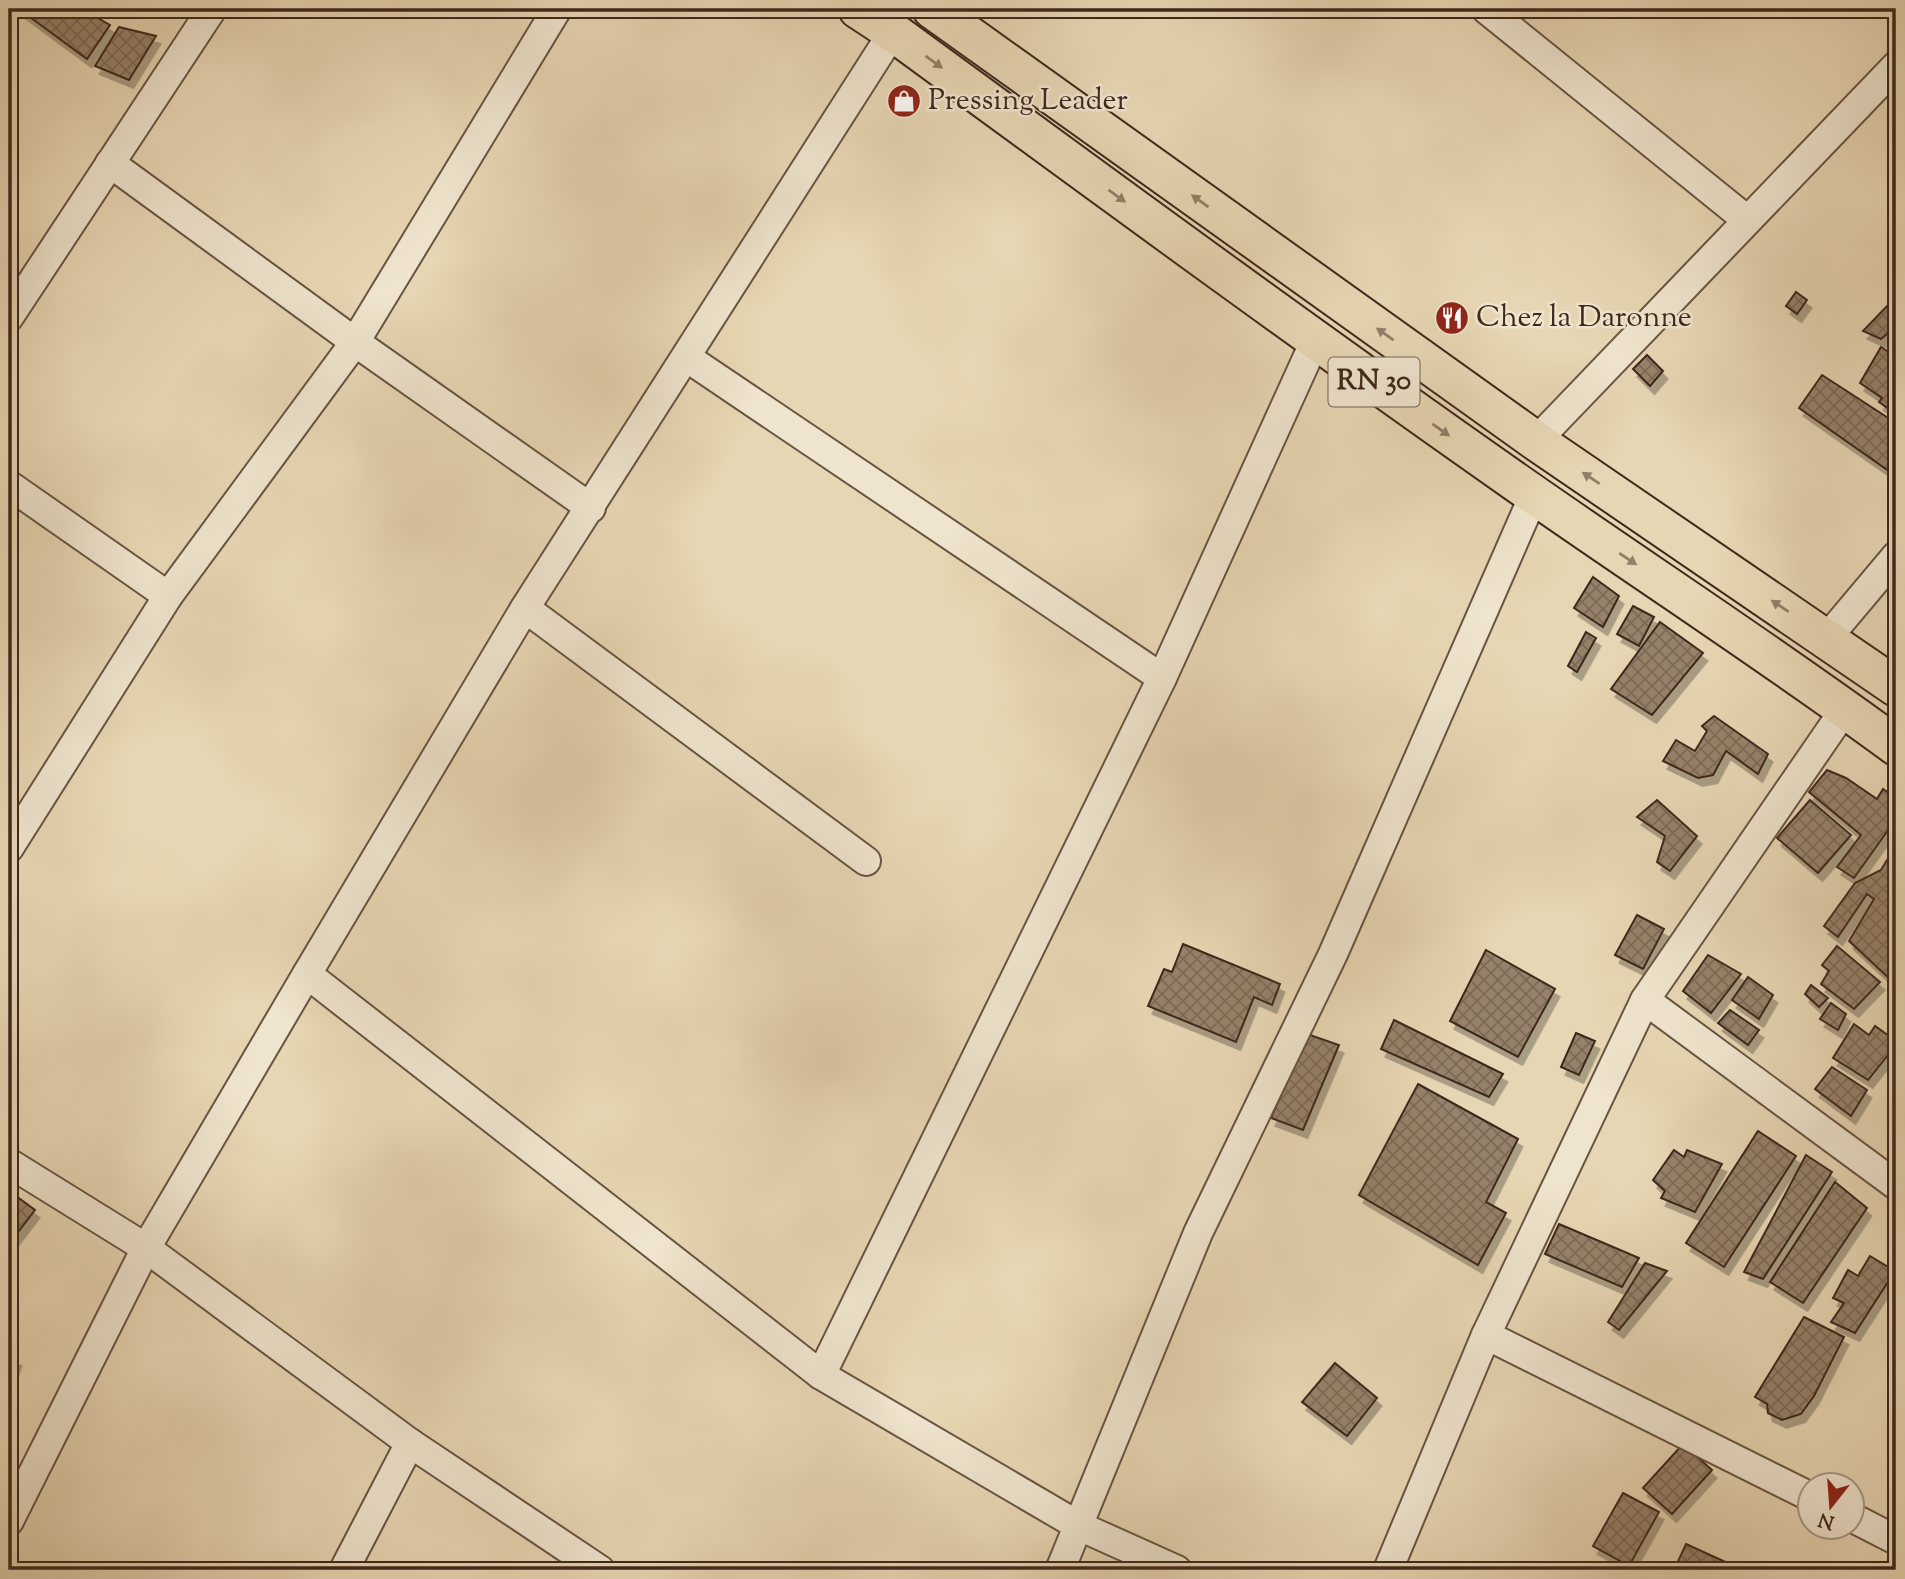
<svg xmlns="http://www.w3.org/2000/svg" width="1905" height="1579" font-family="'Sorts Mill Goudy',serif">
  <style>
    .building { fill: url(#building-cross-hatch); stroke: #3e281d; stroke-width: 2; filter: url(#shadow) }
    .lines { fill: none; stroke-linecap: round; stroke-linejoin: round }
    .minor-casing { stroke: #685442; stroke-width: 32 }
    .primary-casing { stroke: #3e281d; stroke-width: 42 }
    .minor { stroke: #efe4ce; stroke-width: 28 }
    .primary { stroke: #e7d6b3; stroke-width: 38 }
    .oneway { fill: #927f68 }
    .labels { text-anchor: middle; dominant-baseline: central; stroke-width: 5; stroke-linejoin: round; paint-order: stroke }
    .shield { fill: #efe4ce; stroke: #736052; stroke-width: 2 }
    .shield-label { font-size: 28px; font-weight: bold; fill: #3e281d }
    .poi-label { font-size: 30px; fill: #3e281d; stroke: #efe4ce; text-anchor: start }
  </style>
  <defs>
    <pattern id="building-cross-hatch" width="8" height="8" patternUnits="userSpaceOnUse" patternTransform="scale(1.75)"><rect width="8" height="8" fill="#96826b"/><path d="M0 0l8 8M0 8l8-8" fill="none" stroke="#7c6a57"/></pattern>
    <filter id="shadow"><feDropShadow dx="4.5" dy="8" stdDeviation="0" flood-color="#0004"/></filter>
  </defs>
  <rect width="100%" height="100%" fill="#e7d6b3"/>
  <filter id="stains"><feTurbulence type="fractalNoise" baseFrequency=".00286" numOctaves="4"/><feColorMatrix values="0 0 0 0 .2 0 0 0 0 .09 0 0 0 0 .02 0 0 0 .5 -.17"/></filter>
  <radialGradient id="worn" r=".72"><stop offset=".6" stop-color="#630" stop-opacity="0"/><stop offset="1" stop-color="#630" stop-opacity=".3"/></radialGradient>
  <g class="building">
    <polygon points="19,9 82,9 110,25 87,59"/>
    <polygon points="119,27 156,36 129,80 95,66"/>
    <polygon points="1796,292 1807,300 1797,314 1786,306"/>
    <polygon points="1895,298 1896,326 1881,339 1863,331"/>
    <polygon points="1881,347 1896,357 1896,414 1879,402 1882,398 1860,383"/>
    <polygon points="1647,355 1663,371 1650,386 1633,369"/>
    <polygon points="1822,375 1896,423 1896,476 1799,408"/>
    <polygon points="1593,577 1619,596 1603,627 1574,608"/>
    <polygon points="1633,606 1654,617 1639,646 1617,634"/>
    <polygon points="1660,622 1703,653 1652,715 1611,689"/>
    <polygon points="1586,632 1596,638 1577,672 1568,666"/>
    <polygon points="1714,716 1768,754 1758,774 1726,751 1713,775 1698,778 1663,761 1676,740 1695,751 1707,731 1702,726"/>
    <polygon points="1827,770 1846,778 1877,799 1883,789 1896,798 1896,819 1854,878 1837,867 1861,835 1809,792"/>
    <polygon points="1657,800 1697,836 1670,871 1657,862 1665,836 1637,817"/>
    <polygon points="1810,800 1851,835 1818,873 1777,838"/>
    <polygon points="1896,845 1896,976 1892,981 1849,941 1874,899 1867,894 1838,937 1824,926 1855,883 1881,870"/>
    <polygon points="1637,915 1664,929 1643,969 1615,955"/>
    <polygon points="1183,944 1280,984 1272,1005 1254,997 1236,1042 1148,1006 1164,969 1172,972"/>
    <polygon points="1837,946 1880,982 1854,1009 1821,984 1829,971 1822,965"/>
    <polygon points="1486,950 1555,989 1518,1057 1450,1021"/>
    <polygon points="1708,955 1741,974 1711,1013 1683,991"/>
    <polygon points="1748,977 1773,995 1759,1019 1732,1000"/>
    <polygon points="1811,985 1828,998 1819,1007 1805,994"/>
    <polygon points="1831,1003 1846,1014 1838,1030 1820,1019"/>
    <polygon points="1730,1010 1759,1030 1748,1045 1718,1023"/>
    <polygon points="1394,1020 1503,1074 1489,1097 1381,1049"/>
    <polygon points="1854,1024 1869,1035 1875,1026 1896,1041 1896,1045 1868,1080 1833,1058"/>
    <polygon points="1576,1033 1595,1041 1579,1075 1561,1067"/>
    <polygon points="1307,1034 1339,1045 1303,1130 1271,1118"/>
    <polygon points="1832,1067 1867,1090 1851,1116 1815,1089"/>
    <polygon points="1418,1084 1518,1139 1486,1202 1506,1213 1478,1265 1359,1195"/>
    <polygon points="1758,1131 1796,1156 1724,1267 1686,1243"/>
    <polygon points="1674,1150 1684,1157 1687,1150 1722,1164 1695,1212 1661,1198 1665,1191 1653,1180"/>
    <polygon points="1806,1155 1832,1172 1763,1279 1744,1272"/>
    <polygon points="1835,1182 1867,1208 1803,1303 1770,1282"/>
    <polygon points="12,1193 35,1210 9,1244 9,1197"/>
    <polygon points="1559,1224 1639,1258 1622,1287 1545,1254"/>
    <polygon points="1870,1256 1895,1271 1855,1333 1831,1322 1844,1303 1833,1298 1848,1270 1858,1276"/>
    <polygon points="1645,1263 1667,1271 1619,1330 1608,1322"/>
    <polygon points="1804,1317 1844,1337 1814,1396 1801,1414 1782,1420 1768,1413 1767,1404 1755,1397"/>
    <polygon points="9,1355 17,1358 9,1382"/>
    <polygon points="1335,1363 1377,1398 1347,1436 1302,1402"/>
    <polygon points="1683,1444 1712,1470 1672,1514 1643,1488"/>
    <polygon points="1623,1493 1659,1512 1629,1566 1593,1546"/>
    <polygon points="1686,1544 1743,1570 1674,1570"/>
  </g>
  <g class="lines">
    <g class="minor-casing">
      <g id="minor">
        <polyline points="1486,9 1747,220"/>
        <polyline points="110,163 355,342 591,508"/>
        <polyline points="9,317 212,9"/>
        <polyline points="686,357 1162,678"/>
        <polyline points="1536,441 1896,66"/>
        <polyline points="9,485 168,596"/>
        <polyline points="525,608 866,861"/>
        <polyline points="1827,638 1896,556"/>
        <polyline points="9,848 168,596 355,342 557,9"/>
        <polyline points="307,974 821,1375 1079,1526 1177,1570"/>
        <polyline points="1645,1000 1896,1185"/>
        <polyline points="9,1163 146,1248 410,1443 600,1570"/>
        <polyline points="1486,1335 1811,1497"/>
        <polyline points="821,1375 1162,678 1315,341"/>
        <polyline points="1853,1518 1896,1540"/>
        <polyline points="9,1521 146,1248 307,974 525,608 893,32"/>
        <polyline points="344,1570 410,1443"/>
        <polyline points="1060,1570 1198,1233 1333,954 1534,495"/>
        <polyline points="1388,1570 1486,1335 1645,1000 1845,709"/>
      </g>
    </g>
    <g class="primary-casing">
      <g id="primary">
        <path d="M 858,9 L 893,32 C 1098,182 1302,332 1510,478 C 1638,568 1770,653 1896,746"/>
        <polyline points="932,9 1536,441 1896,687"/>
      </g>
    </g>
    <use href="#minor" class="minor"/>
    <use href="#primary" class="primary"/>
  </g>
  <defs><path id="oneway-solid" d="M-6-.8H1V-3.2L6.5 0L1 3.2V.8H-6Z" transform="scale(1.75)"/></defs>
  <g class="oneway">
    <use href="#oneway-solid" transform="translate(934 62) rotate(36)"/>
    <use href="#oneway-solid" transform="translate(1117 196) rotate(36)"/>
    <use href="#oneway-solid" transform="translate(1200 201) rotate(-144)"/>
    <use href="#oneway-solid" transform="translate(1385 334) rotate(-145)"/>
    <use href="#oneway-solid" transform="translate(1441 430) rotate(35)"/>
    <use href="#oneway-solid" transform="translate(1591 478) rotate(-146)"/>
    <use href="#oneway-solid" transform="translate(1628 559) rotate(34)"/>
    <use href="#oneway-solid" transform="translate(1780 606) rotate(-146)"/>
  </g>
  <defs>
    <g id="shop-disc" transform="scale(1.75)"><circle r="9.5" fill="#8f2418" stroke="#efe4ce"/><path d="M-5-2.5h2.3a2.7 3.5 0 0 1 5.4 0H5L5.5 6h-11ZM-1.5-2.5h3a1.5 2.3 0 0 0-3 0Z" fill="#fff"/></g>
    <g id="restaurant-disc" transform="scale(1.75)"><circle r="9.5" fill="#8f2418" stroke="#efe4ce"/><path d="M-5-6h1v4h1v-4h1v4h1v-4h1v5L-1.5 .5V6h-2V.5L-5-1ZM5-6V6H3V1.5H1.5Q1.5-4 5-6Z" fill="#fff"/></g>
  </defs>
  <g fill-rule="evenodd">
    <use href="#shop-disc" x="904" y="101"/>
    <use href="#restaurant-disc" x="1452" y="318"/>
  </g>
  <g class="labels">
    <rect class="shield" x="1328.5" y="357.5" width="91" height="49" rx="5"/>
    <g class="shield-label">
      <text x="1374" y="382">RN 30</text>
    </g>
    <g class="poi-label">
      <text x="928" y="101">Pressing Leader</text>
      <text x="1476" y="318">Chez la Daronne</text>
    </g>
  </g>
  <rect width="1905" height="1579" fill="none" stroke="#e7d6b3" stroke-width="35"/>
  <rect x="10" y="10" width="1884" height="1558" fill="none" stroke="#3e281d" stroke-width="3.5"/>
  <rect x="18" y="18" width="1870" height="1544" fill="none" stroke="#3e281d" stroke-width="2"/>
  <g transform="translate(1831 1506) rotate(197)"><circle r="33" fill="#efe4ce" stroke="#a89987" stroke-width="2"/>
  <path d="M0-5L12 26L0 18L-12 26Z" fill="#8f2418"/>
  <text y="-10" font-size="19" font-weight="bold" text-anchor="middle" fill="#3e281d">N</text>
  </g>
  <rect width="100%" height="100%" filter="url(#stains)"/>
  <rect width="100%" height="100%" fill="url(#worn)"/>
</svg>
